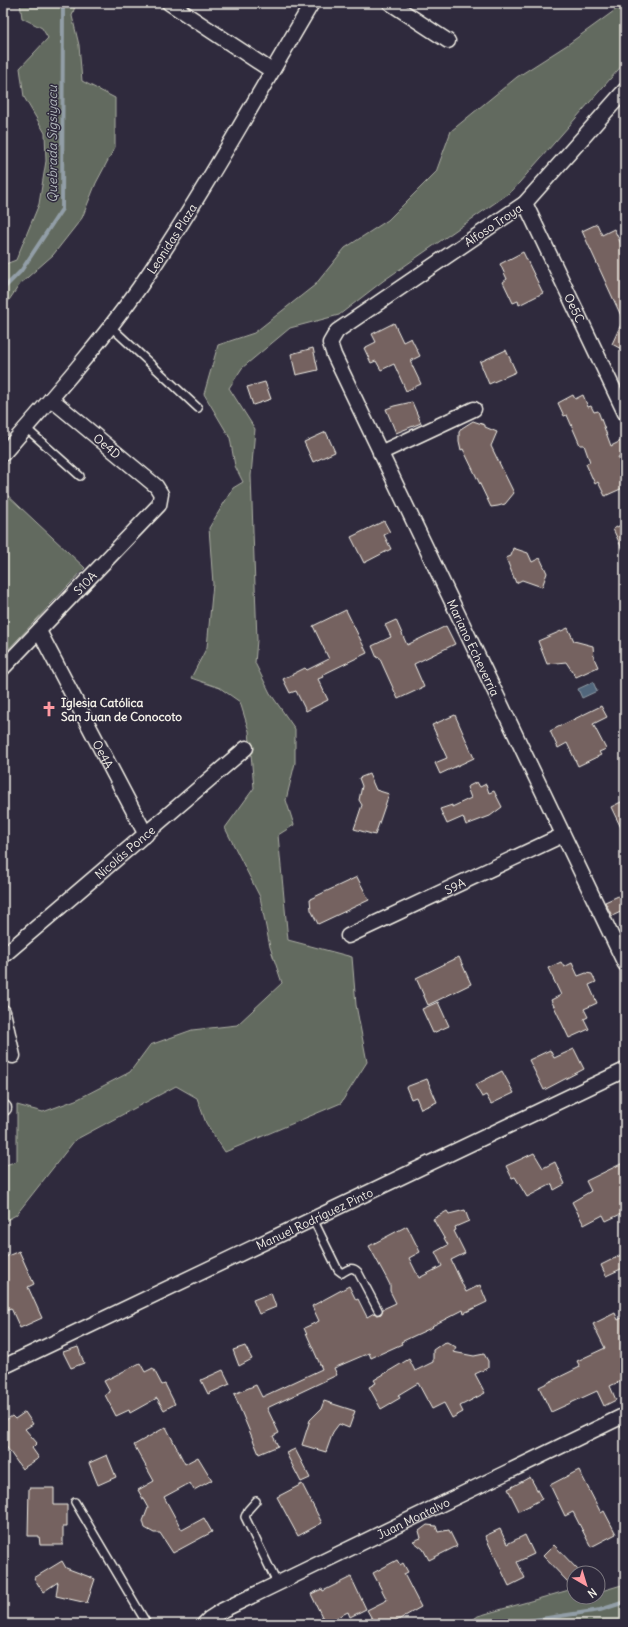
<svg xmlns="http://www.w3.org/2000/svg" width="628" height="1627" font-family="Delius,sans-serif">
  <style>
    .green { fill: #626a5e; stroke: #abaea3 }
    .water { fill: #51667c; stroke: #929ea7 }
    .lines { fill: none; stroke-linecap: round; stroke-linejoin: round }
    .stream { stroke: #929ea7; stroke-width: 4 }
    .building { fill: #756261; stroke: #f4f1e8 }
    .service-casing { stroke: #f4f1e8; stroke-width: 10 }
    .minor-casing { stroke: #f4f1e8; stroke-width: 17 }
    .service { stroke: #2f2a3d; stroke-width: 7 }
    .minor { stroke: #2f2a3d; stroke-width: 14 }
    .labels { text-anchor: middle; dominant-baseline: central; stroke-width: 3; stroke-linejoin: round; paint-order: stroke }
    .street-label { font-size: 12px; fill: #f4f1e8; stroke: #2f2a3d }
    .poi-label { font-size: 12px; font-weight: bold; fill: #f4f1e8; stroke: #2f2a3d; text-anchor: start }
    .water-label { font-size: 13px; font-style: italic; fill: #b3b9bd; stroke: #2f2a3d }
  </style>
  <rect width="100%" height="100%" fill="#2f2a3d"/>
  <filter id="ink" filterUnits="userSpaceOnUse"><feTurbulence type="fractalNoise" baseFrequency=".025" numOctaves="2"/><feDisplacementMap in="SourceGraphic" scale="8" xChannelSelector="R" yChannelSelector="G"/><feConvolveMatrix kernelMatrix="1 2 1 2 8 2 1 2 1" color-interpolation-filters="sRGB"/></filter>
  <g filter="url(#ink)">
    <g class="green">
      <polygon points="20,3 76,3 72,16 79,45 82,81 115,98 115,147 96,183 82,218 53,255 20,284 3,309 3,265 16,260 39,204 46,161 45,133 24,97 20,68 48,38 42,28 22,18"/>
      <polygon points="625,3 625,62 512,191 383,281 339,315 290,328 242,368 229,388 255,429 251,476 257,640 255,663 270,693 295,729 295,763 286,800 294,825 278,835 288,940 352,957 356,1005 367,1062 341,1103 225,1152 206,1123 197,1098 176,1086 75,1140 16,1215 3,1222 3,1166 17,1161 17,1105 43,1112 78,1099 130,1072 150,1045 192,1030 237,1025 282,983 270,947 260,897 225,828 254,788 249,731 240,702 220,688 191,678 207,647 213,584 209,528 233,488 243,482 235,466 230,438 204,394 218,345 254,333 315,285 345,248 388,220 436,172 451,131 517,77 567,45"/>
      <polygon points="3,491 85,568 3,655"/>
      <polygon points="625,1584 625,1624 467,1624 478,1616 569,1590 574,1590 574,1597 598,1597 598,1592"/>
    </g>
    <polygon class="water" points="593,682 597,691 582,698 578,689"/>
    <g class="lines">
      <g class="stream">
        <polyline points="3,289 21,271 62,209 63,3"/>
        <polyline points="508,1624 600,1610 625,1602"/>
      </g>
    </g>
    <g class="building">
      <polygon points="597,224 602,235 614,229 622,246 625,245 625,351 612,344 623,320 582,231"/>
      <polygon points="523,252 543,293 519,305 518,301 513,303 503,282 507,279 500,264"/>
      <polygon points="394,323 403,342 411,338 420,356 410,361 421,384 406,391 394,364 381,370 376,361 371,363 364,348 376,342 372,334"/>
      <polygon points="313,348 318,370 296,375 291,354"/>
      <polygon points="506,350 516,372 489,384 480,362"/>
      <polygon points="265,382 271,399 253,405 247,387"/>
      <polygon points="573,395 575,399 583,395 588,407 591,406 594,412 598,411 611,446 625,439 625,454 618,457 625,471 625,487 605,496 598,482 595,484 586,464 590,462 584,445 580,445 567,415 564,416 558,403"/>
      <polygon points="412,402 421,423 396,433 386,409 394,406"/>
      <polygon points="473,421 485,425 485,427 497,432 491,446 514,493 505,504 498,506 491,507 463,449 461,450 459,441 459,432 462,428"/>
      <polygon points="326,432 335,452 313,462 304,442"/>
      <polygon points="384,521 390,532 384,535 391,549 364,563 351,537"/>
      <polygon points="625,523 625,555 613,529"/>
      <polygon points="513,548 528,553 532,562 540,558 547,573 542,587 522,580 516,583 506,558 511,556"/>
      <polygon points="346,610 367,653 322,675 323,677 318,679 328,700 306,711 296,691 290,693 283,679 305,668 307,670 329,659 313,626"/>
      <polygon points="396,620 407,645 446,626 455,644 414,664 424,687 398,699 379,657 377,658 372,646 391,637 385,625"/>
      <polygon points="568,628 574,641 593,646 594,658 598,667 576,677 566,662 547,664 538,641"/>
      <polygon points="601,706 607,717 593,724 606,749 599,752 601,755 578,766 567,743 558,748 550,731"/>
      <polygon points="455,715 474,758 440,774 435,763 447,758 432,725"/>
      <polygon points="369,774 376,790 389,794 375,835 354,829 362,805 359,800 362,786 359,778"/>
      <polygon points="477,782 480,787 486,784 489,793 494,791 502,807 490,816 466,825 463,817 447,824 440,809 452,805 452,807 471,798 467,787"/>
      <polygon points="625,800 625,836 611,807"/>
      <polygon points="357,877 369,900 318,924 311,910 310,899"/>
      <polygon points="625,893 625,910 612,916 605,902"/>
      <polygon points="459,957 471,984 428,1005 416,978"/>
      <polygon points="561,962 564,967 572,963 578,976 586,973 592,974 596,982 589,985 597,1003 584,1009 588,1017 584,1019 589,1029 569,1038 551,1000 561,995 548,968"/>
      <polygon points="438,1002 449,1026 433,1033 422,1009"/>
      <polygon points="574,1049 584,1069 544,1090 529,1060 550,1050 554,1058"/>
      <polygon points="502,1071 514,1093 491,1104 486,1095 482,1097 475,1085"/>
      <polygon points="427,1079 437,1102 421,1109 416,1097 411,1099 406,1087"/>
      <polygon points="534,1153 543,1168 555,1162 565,1184 554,1190 552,1184 527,1197 515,1177 512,1178 506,1166"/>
      <polygon points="625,1162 625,1212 606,1221 603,1215 584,1225 572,1202 591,1191 586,1181"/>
      <polygon points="465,1210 469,1221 455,1227 456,1230 454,1231 465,1253 451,1260 466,1292 480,1285 487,1302 464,1313 463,1310 432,1326 433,1327 401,1342 402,1344 371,1358 369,1353 334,1368 337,1375 267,1408 279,1433 273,1436 278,1446 259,1454 234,1394 256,1385 262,1397 322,1369 304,1328 319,1321 312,1306 349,1286 356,1300 358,1299 367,1317 374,1313 377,1315 381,1314 383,1309 396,1303 390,1291 390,1285 387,1279 369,1246 407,1226 420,1252 409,1258 419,1278 442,1266 435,1252 448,1245 433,1219 447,1211 449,1214"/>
      <polygon points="19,1251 34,1284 28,1287 42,1318 20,1328 11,1308 3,1311 3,1258"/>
      <polygon points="625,1253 625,1267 606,1276 601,1265"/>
      <polygon points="271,1293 276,1307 259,1314 253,1300"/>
      <polygon points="615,1313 618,1320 625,1316 625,1379 610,1386 616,1400 604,1406 597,1391 551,1412 539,1387 580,1367 577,1361 605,1348 593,1324"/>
      <polygon points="447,1342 456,1347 453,1352 474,1356 484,1354 488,1361 488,1368 475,1374 485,1393 460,1406 463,1412 452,1418 444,1403 432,1409 418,1383 398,1395 400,1398 381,1409 369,1387 376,1383 374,1380 409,1359 415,1371 433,1362 433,1350 443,1343"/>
      <polygon points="245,1346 252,1359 239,1366 233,1350"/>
      <polygon points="78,1347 84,1363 71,1368 63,1352"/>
      <polygon points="140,1363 145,1372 153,1368 162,1385 165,1384 175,1404 164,1410 157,1398 130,1413 129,1410 116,1416 105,1395 110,1392 104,1381"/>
      <polygon points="223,1370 230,1384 208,1394 201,1380"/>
      <polygon points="324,1401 355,1411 349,1428 339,1424 333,1432 326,1452 302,1445 310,1420 321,1409"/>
      <polygon points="25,1412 33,1424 25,1429 37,1443 32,1448 39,1458 22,1469 3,1442 3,1422 12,1416 15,1419"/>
      <polygon points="166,1427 185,1464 198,1457 212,1480 194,1490 190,1483 164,1497 182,1530 204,1518 212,1532 173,1553 160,1533 154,1533 145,1528 143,1521 148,1508 138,1490 154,1481 134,1445"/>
      <polygon points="295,1449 310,1478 301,1482 286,1453"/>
      <polygon points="107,1455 116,1477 98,1485 89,1463"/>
      <polygon points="579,1470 601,1513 604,1511 616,1534 591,1547 573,1512 565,1516 550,1485"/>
      <polygon points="530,1477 542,1499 519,1511 508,1489"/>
      <polygon points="302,1484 322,1523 298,1536 277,1497"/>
      <polygon points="29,1488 54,1488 54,1505 67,1505 67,1527 63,1527 63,1545 40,1545 39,1536 28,1536"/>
      <polygon points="427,1525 436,1526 438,1532 449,1530 457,1546 429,1560 423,1549 413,1541 421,1538 419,1531"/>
      <polygon points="500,1529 507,1544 525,1535 534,1554 517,1562 525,1578 509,1586 485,1536"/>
      <polygon points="554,1545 579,1571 574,1573 574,1576 568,1582 543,1556"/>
      <polygon points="397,1560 400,1565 403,1563 408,1572 404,1574 421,1607 391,1624 375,1624 367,1610 387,1600 373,1573"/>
      <polygon points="62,1561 66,1568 95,1579 87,1603 56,1596 58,1582 43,1592 34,1578"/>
      <polygon points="351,1577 366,1609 350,1617 348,1612 325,1623 311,1594 322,1589 323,1591"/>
    </g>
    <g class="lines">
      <g class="service-casing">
        <g id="service">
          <polyline points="110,326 198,408"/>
          <polyline points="26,428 80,476"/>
          <path d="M 313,1219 L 338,1270 L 342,1273 C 348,1269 352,1266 358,1272 L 378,1310"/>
          <polyline points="256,1501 248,1510 245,1517 277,1583"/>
          <polyline points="75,1502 147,1624"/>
        </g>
      </g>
      <g class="minor-casing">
        <g id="minor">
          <polyline points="169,3 272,71"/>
          <polyline points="390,3 448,41"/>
          <path id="s1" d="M 625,90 L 525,203 L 337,331 L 330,343 L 334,355 L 625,964"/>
          <path id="s2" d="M 525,203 L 625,413"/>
          <polyline points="380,453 474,409"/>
          <path id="s3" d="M 3,454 C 50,400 98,346 139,288 C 202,196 256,98 312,3"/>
          <path id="s4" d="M 39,631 L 146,835"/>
          <path id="s5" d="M 3,668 L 159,505 L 161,494 L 156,486 L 51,399"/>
          <path id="s6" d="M 348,936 L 563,835"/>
          <path id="s7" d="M 3,956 L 246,748"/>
          <polyline points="3,1012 13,1056"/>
          <polyline points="3,1108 4,1108"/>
          <path id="s8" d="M 3,1367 L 625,1070"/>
          <path id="s9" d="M 204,1624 L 209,1619 L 223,1610 L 625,1415"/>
        </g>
      </g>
      <use href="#service" class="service"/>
      <use href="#minor" class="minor"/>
    </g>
  </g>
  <defs>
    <g id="church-bare" transform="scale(1.2)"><path d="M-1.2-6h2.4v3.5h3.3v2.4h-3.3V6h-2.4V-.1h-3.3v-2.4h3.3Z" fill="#ff9aa2" stroke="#2f2a3d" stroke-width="2.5" paint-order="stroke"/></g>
  </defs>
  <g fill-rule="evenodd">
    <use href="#church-bare" x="49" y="709"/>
  </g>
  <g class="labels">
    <g class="street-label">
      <text transform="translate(493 225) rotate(-34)">Alfoso Troya</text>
      <text stroke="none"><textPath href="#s3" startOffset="274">Leonidas Plaza</textPath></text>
      <text stroke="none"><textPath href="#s2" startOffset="116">Oe5C</textPath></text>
      <text transform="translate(107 446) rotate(40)">Oe4D</text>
      <text stroke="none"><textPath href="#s5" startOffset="118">S10A</textPath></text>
      <text stroke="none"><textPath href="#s1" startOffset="729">Mariano Echeverria</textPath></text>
      <text stroke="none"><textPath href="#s4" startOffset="139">Oe4A</textPath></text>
      <text stroke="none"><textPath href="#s7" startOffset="160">Nicolás Ponce</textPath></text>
      <text stroke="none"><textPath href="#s6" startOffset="118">S9A</textPath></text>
      <text stroke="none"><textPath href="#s8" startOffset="345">Manuel Rodríguez Pinto</textPath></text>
      <text stroke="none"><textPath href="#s9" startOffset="235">Juan Montalvo</textPath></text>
    </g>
    <g class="poi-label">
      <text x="61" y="702">Iglesia Católica<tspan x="61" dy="14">San Juan de Conocoto</tspan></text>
    </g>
    <g class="water-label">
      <text transform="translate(52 144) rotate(-90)">Quebrada Sigsiyacu</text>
    </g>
  </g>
  <rect width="628" height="1627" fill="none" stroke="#2f2a3d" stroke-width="16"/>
  <rect x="8" y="8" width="612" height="1611" fill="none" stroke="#f4f1e8" stroke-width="1.5" filter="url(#ink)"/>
  <g transform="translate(586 1585) rotate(142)"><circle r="19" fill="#2f2a3d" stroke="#7e7a81"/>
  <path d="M0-3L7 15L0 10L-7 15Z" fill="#ff9aa2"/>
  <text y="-6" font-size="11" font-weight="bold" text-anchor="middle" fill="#f4f1e8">N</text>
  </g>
</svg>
